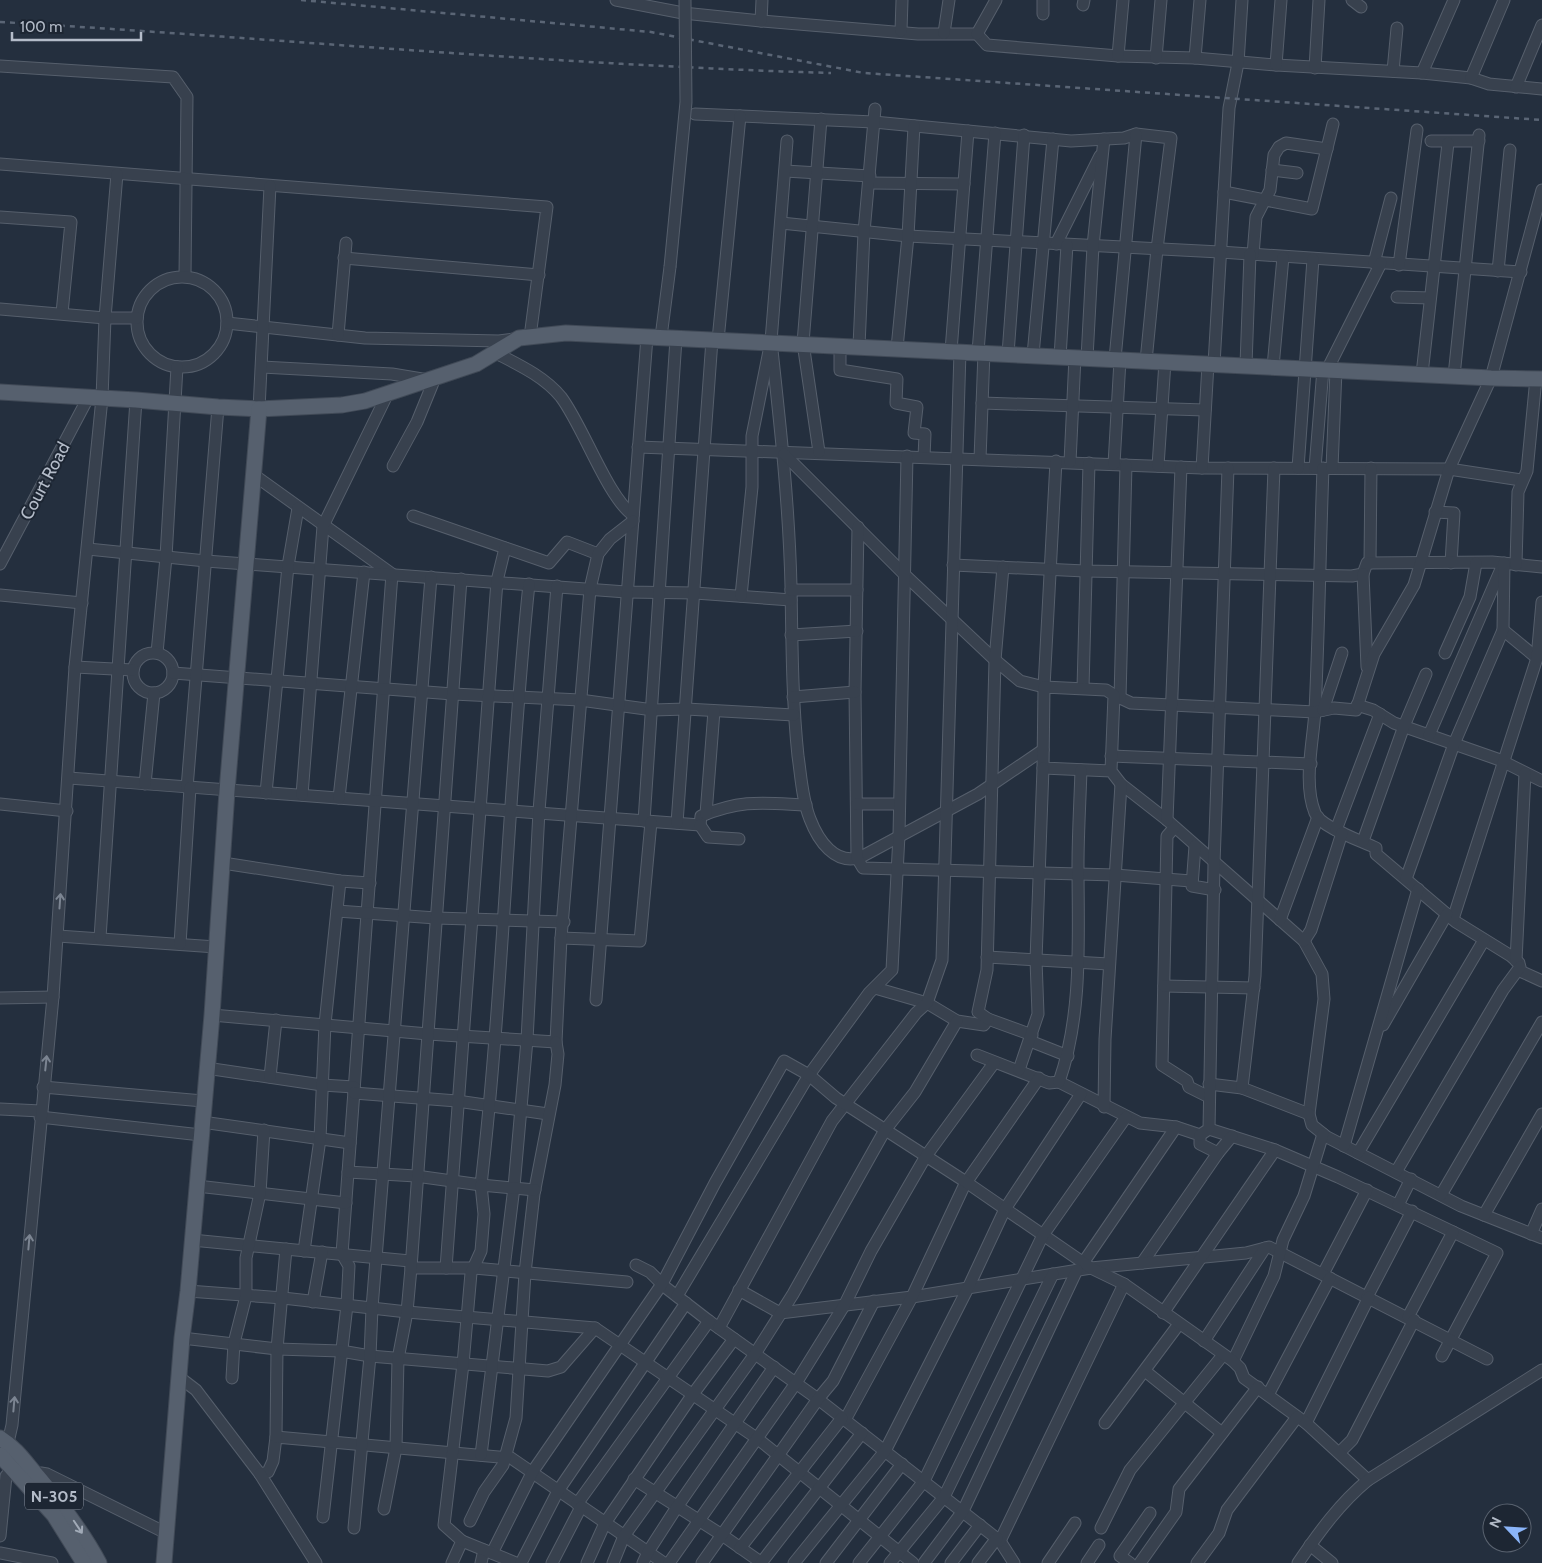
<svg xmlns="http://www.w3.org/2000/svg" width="1542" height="1563" font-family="Cabin,sans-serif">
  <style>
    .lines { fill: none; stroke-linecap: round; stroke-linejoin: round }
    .minor-casing { stroke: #565f6c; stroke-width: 13 }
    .major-casing { stroke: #414a57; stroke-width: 17 }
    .minor { stroke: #38414e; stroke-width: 11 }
    .major { stroke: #56606e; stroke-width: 15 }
    .rail { stroke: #5a6575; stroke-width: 2.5; stroke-dasharray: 5 5; stroke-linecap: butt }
    .minor-bridge-casing { stroke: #565f6c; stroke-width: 13; stroke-linecap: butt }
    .minor-bridge { stroke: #38414e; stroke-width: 11 }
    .oneway { stroke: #7c8592 }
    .oneway2 { stroke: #a1aab7 }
    .labels { text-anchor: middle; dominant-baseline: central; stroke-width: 4; stroke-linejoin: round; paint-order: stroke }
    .shield { fill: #1d2633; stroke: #878f9c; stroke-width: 1 }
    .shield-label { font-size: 16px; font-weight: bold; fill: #b4bcc9 }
    .street-label { font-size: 18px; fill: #b4bcc9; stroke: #1d2633 }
  </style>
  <rect width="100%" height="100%" fill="#242f3e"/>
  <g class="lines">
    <g class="minor-casing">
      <g id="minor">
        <polyline points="616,0 683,13 761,21 918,34 977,34 987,45 1118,56 1195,58 1276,65 1422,73 1471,78 1489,84 1542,89"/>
        <polyline points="1352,0 1361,7"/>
        <polyline points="1083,5 1084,0"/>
        <polyline points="1043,14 1043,0"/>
        <polyline points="761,21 762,0"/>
        <polyline points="901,31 902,0"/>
        <polyline points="944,33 949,0"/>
        <polyline points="977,34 996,0"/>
        <polyline points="1118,56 1123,0"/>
        <polyline points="1156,58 1161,0"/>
        <polyline points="1195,58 1200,0"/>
        <polyline points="1276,65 1281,0"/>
        <polyline points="0,66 173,77 187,97 185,276"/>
        <polyline points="1315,68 1319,0"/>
        <polyline points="1393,71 1397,28"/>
        <polyline points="1422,73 1454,0"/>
        <polyline points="1471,78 1504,0"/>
        <polyline points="1516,87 1542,25"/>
        <polyline points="695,114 874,122 1071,141 1124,138 1136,134 1171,138 1157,249 1146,361"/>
        <polyline points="1431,141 1479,141"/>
        <polyline points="0,164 547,207 530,337"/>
        <polyline points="1272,170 1297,173"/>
        <polyline points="785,171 870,176"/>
        <polyline points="869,183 964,184"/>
        <polyline points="1224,192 1312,209 1333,124"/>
        <polyline points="0,217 71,222 62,313"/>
        <polyline points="781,223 908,236 1220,252 1521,272"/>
        <polyline points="1056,244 1100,156"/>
        <polyline points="1253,255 1256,217 1270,190 1274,155 1279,147 1286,143 1327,149"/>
        <polyline points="344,258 539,275"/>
        <polyline points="1374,263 1391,198"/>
        <polyline points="1399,265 1417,130"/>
        <polyline points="1498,271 1510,150"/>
        <circle cx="182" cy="322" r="45"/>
        <polyline points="1397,297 1430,298"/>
        <polyline points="0,309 105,318 137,318"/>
        <polyline points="227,323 365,338 499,341 514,339"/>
        <polyline points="338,335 346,243"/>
        <polyline points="661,337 670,267"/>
        <polyline points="718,340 740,116"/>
        <path d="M 771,341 C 780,423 789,504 791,586 C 792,643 792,699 798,756 C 801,776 802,799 810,819 C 818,840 835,866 861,857 L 978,794 L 1043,750"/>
        <polyline points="840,345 840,370 897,379 896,403 917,407 914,433 925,434 924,457"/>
        <polyline points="859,346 864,232 875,109"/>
        <polyline points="897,348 908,236 914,126"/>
        <polyline points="951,351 968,131"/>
        <path d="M 494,352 C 517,364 544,376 561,397 C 583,426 608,498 633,515"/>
        <polyline points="978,352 995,133"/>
        <polyline points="1008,354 1024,135"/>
        <polyline points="1033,355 1053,139"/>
        <polyline points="1060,357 1067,245"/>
        <polyline points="1087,358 1093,246 1104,139"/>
        <polyline points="1115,359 1136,134"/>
        <polyline points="1214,364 1229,108 1238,63 1242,0"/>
        <polyline points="1246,365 1250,254"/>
        <polyline points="262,367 392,374 428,380"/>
        <polyline points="1273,367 1283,257"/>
        <polyline points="1327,370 1381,263"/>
        <polyline points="1422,374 1448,143"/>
        <polyline points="1454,376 1479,135"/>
        <polyline points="982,403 1205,410"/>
        <polyline points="259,409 270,186"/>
        <polyline points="638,447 1202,468 1449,469 1521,480"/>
        <polyline points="819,452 803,343 821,119"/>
        <polyline points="784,454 906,576 995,660 1020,681 1044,687 1056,461"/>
        <polyline points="980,459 984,352"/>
        <polyline points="1070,462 1075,357"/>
        <polyline points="1114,464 1120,360"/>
        <polyline points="393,466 417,422 435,378"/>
        <polyline points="1158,466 1165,362"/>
        <polyline points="1202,468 1208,364"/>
        <polyline points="1298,468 1313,259"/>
        <polyline points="1315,468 1323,369"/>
        <path d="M 1323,468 C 1320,549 1319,630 1315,711 C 1313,743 1303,783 1315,813 C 1320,827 1362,841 1376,848 L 1376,854 L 1456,922 L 1511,956 L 1519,963 L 1520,971 L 1542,981"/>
        <polyline points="1332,468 1336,370"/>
        <polyline points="254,475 392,574 342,1254 349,1266 347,1305 323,1517"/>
        <polyline points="1435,512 1454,513 1451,563"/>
        <polyline points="413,516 549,563 567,542 598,554"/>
        <polyline points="858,527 855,692 857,858 863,868 1115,875 1191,881"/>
        <polyline points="88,549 206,561 626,592 695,593 791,600"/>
        <polyline points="1370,563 1371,468"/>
        <polyline points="0,564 88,398"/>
        <polyline points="953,565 1085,571 1352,576 1363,574 1367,563 1492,562 1542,567"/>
        <polyline points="1516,565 1518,492 1527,471 1536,378"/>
        <polyline points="1363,574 1367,667"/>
        <polyline points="791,590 857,590"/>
        <polyline points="0,595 82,603"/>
        <polyline points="741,596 752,487 752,436 771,341 787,141"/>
        <polyline points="1503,630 1537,658"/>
        <polyline points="791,635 857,631"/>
        <polyline points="157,653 166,557 177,367"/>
        <polyline points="1445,653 1470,597 1476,563"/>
        <circle cx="153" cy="673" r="20"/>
        <polyline points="75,667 133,670"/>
        <polyline points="173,673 453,694 580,700 653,710 686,709 794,715"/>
        <polyline points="1083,688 1089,463"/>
        <polyline points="1114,695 1131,703 1315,712 1334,708 1356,710 1374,654 1414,585 1449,469 1491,378 1542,190"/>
        <polyline points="793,697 855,692"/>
        <polyline points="1120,698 1126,465"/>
        <polyline points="1357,705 1373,710 1394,723 1500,760 1542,781"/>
        <polyline points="1323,710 1342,653"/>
        <polyline points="1429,735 1501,569"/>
        <polyline points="1111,756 1311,764"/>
        <polyline points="1111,771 1043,768 1044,687 1106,690 1114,695 1111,771 1121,784 1167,820 1304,941 1322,974 1324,999 1309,1114 1312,1125 1327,1137 1461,1206 1542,1238"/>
        <path d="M 69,778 C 279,794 489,808 700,825 L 701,816 C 743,799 763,803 806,805"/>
        <polyline points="145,784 154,693"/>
        <polyline points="187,788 218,407"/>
        <polyline points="266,793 288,566 298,508"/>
        <polyline points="302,795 323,526 388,393"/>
        <polyline points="339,798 364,572"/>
        <polyline points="0,804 67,811"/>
        <polyline points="857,804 899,804"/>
        <polyline points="706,814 714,711"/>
        <polyline points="1167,820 1181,467"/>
        <polyline points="644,821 676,339"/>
        <polyline points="677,823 712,340"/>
        <polyline points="700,825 708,837 739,839"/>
        <polyline points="1174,828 1167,836 1162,1065 1187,1081 1189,1087 1209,1097"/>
        <polyline points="1336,830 1380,714"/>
        <polyline points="1363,841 1404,726 1426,674"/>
        <polyline points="1195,846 1192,886 1215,890"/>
        <polyline points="223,863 340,881 370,883"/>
        <polyline points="1406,879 1454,744 1503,630 1504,563"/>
        <polyline points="337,911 436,918 564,922"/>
        <polyline points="1453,919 1537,658 1542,602"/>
        <polyline points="1280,920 1318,817"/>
        <polyline points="58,936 216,947"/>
        <polyline points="100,938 136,400"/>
        <polyline points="561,938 640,941 651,822"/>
        <polyline points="1304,941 1311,930 1342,833"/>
        <polyline points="180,944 190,788"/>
        <polyline points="987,957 1109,964"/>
        <polyline points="1516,961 1525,773"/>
        <polyline points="1164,986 1254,988"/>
        <polyline points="875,988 927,1003 957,1021 984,1025 988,1019 1032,1035"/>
        <polyline points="0,998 53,997"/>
        <polyline points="596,1000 647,337"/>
        <polyline points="212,1015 428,1034 556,1042 561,938 590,589 598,554 610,539 633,521"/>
        <polyline points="988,1019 978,1012 987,970 995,660 1003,567"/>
        <polyline points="1383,1025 1447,914"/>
        <polyline points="1030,1041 1068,1056"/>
        <polyline points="977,1055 1049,1083 1059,1082 1140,1123 1176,1127 1200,1135 1200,1144 1218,1153"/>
        <polyline points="206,1068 322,1085 354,1087"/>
        <polyline points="1019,1070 1038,1014 1036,960 1043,768"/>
        <polyline points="270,1077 276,1020"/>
        <path d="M 1059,1082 C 1083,1013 1078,937 1078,865 C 1078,834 1080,802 1081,770"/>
        <polyline points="1209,1084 1242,1088 1309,1114"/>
        <polyline points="43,1087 203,1101"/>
        <polyline points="1242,1088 1255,976 1274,468"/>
        <polyline points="354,1093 457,1101 548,1114"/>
        <polyline points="1104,1107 1105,1039 1121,784"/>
        <polyline points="0,1109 41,1111"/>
        <polyline points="40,1117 201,1135"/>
        <polyline points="202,1122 350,1143"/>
        <polyline points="1209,1129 1275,1150 1338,1177 1497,1253 1442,1356"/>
        <polyline points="1200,1135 1209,1129 1214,864 1228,468"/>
        <polyline points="1344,1146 1418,889"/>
        <polyline points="1358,1153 1484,940"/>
        <path d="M 348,1172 L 416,1176 L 481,1185 C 504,985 508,784 529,584"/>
        <polyline points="1396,1172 1503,990 1520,967"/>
        <polyline points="197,1186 346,1203"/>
        <polyline points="1441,1195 1542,1022"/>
        <polyline points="1398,1205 1411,1179"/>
        <polyline points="1484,1215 1542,1114"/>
        <polyline points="1531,1234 1542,1209"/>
        <polyline points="192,1240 410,1261"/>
        <polyline points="304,1251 320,1139 325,1024 340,881"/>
        <polyline points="1083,1263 1176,1127"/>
        <polyline points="1142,1263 1218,1153 1232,1136"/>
        <polyline points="636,1265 650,1272 665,1287 709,1321 818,1399 1000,1541 1014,1563"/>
        <polyline points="411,1268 474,1268 627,1282"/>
        <polyline points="446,1268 497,581 505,548"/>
        <polyline points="1323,1274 1367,1190"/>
        <polyline points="739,1290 780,1313 912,1297 1091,1268 1246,1253 1269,1247 1487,1359"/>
        <polyline points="188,1291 283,1298 407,1312 595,1328 758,1439 913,1563"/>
        <polyline points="677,1296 809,1075 869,993 892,970 899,835 907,456"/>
        <polyline points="1367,1297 1412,1211"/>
        <polyline points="313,1302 322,1252"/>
        <polyline points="1163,1313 1275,1150"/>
        <polyline points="1408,1317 1453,1232"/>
        <polyline points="719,1328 832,1121 916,1013 927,1003 942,960 960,351"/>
        <polyline points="182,1338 277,1349 341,1351 370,1356 548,1371 561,1367 595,1328"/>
        <polyline points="1204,1341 1265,1248"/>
        <polyline points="1233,1361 1274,1276 1283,1240 1304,1196 1323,1134"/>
        <polyline points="1145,1371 1222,1433"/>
        <polyline points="179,1377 196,1390 260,1474 268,1472 273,1461 276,1437 511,1458 664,1563"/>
        <polyline points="232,1378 234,1343 246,1296 246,1258 260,1193 264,1130"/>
        <polyline points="1268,1395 1330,1278"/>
        <polyline points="845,1420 912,1297 965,1184 1039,1078"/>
        <polyline points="1105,1423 1179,1324"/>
        <polyline points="1306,1423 1369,1297"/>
        <polyline points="276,1437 277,1349 286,1249"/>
        <polyline points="2,1447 9,1438 12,1425 53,997 75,667 102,398 105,318 117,174"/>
        <polyline points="1340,1452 1352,1440 1414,1320"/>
        <polyline points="481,1455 514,1187 527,1040 539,811 557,586"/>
        <polyline points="260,1474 316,1563"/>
        <polyline points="31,1479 41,1473 47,1474 166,1533"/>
        <polyline points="634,1479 722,1535 762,1563"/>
        <polyline points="577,1504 709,1321"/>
        <polyline points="384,1509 396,1448 398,1359 407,1312 411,1268 461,579"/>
        <polyline points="470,1521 484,1492 503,1465 516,1418 525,1273 534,1194 555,1085 558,1054 556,1042"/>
        <polyline points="354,1528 370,1356 372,1308 431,577"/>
        <polyline points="1101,1528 1130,1470 1223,1355"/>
        <polyline points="0,1536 6,1476 17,1463"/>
        <polyline points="1000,1541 1124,1284"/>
        <polyline points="1310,1545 1332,1563"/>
        <polyline points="740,1548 842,1418"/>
        <polyline points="0,1553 52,1563"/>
        <polyline points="492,1553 533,1471 662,1284 715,1183 784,1061 809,1075 836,1098 966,1182 1091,1268 1124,1284 1233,1361 1240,1368 1244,1378 1306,1423 1368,1480"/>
        <polyline points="452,1563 462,1541"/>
        <polyline points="481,1563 484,1550"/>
        <polyline points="516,1563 462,1541 444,1525 463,1364 471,1273 481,1251 484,1214 481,1185 535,1190"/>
        <polyline points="521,1563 558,1491 686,1303"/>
        <polyline points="552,1563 581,1507"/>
        <polyline points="587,1563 605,1523 693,1394 734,1339"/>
        <polyline points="613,1563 624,1536 755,1354 793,1294 885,1130 915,1092 957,1021"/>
        <polyline points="643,1563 648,1552 677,1507 774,1367"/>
        <polyline points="669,1563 796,1383 845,1304 871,1251 926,1156 994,1063"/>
        <polyline points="702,1563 818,1399 833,1381 874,1301"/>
        <polyline points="761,1563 862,1433"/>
        <polyline points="794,1563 885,1451 968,1288 1005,1209 1081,1094"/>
        <polyline points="826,1563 902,1464"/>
        <polyline points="859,1563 924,1481 1043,1235 1126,1117"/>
        <polyline points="890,1563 944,1497 1053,1274"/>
        <polyline points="924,1563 963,1511 1077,1270"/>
        <polyline points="951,1563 980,1525"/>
        <polyline points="978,1563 997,1538"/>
        <polyline points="1048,1563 1075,1523"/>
        <polyline points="1087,1563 1099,1545"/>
        <polyline points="1130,1563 1120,1556 1150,1513"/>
        <polyline points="1140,1563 1176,1512 1179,1489 1258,1387"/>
        <polyline points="1197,1563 1219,1533 1227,1510 1297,1417"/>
        <path d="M 1298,1563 C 1319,1532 1340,1503 1368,1480 L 1542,1370"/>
      </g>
    </g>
    <g class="major-casing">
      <g id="major">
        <polyline points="0,392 136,400 218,407 259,409 342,405 365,401 476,364 519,338 566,333 1491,378 1542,379"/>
        <path d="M 0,1438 C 16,1448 26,1463 38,1477 C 61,1504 82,1531 99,1563"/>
        <polyline points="0,1455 54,1515 84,1563"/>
        <polyline points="164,1563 182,1338 188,1291 212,1015 227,791 259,409"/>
      </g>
    </g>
    <use href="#minor" class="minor"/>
    <use href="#major" class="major"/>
    <g class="rail">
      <polyline points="301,0 651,32 864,73 1542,120"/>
      <path d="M 0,22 C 277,38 554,65 831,73"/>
    </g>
    <g class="minor-bridge-casing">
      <polyline id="minor-bridge" points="670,267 686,102 685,0"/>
    </g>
    <use href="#minor-bridge" class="minor-bridge"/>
  </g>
  <defs><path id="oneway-shaft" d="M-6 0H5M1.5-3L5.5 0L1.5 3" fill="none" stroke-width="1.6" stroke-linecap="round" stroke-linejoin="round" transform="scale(1.25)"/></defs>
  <g class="oneway">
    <use href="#oneway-shaft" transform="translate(60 901) rotate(-86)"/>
    <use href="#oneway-shaft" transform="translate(46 1063) rotate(-84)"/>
    <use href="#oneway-shaft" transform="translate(29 1242) rotate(-85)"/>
    <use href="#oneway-shaft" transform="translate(14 1404) rotate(-85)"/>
  </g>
  <use class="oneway2" href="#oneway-shaft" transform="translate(78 1527) rotate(56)"/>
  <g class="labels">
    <rect class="shield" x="25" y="1482.5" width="58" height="27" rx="4"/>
    <g class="shield-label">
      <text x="54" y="1496">N-305</text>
    </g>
    <g class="street-label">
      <text transform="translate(45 481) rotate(-62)">Court Road</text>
    </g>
  </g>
  <g transform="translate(1507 1528) rotate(295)"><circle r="24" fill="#1d2633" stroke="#59626f"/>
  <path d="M0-4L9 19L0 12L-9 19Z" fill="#8ab4f8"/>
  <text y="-8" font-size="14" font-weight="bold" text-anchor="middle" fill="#b4bcc9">N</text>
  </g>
  <path d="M12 32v8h129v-8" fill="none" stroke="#b4bcc9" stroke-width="2.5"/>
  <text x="20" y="32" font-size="15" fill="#b4bcc9" stroke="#1d2633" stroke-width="4" paint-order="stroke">100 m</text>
</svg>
